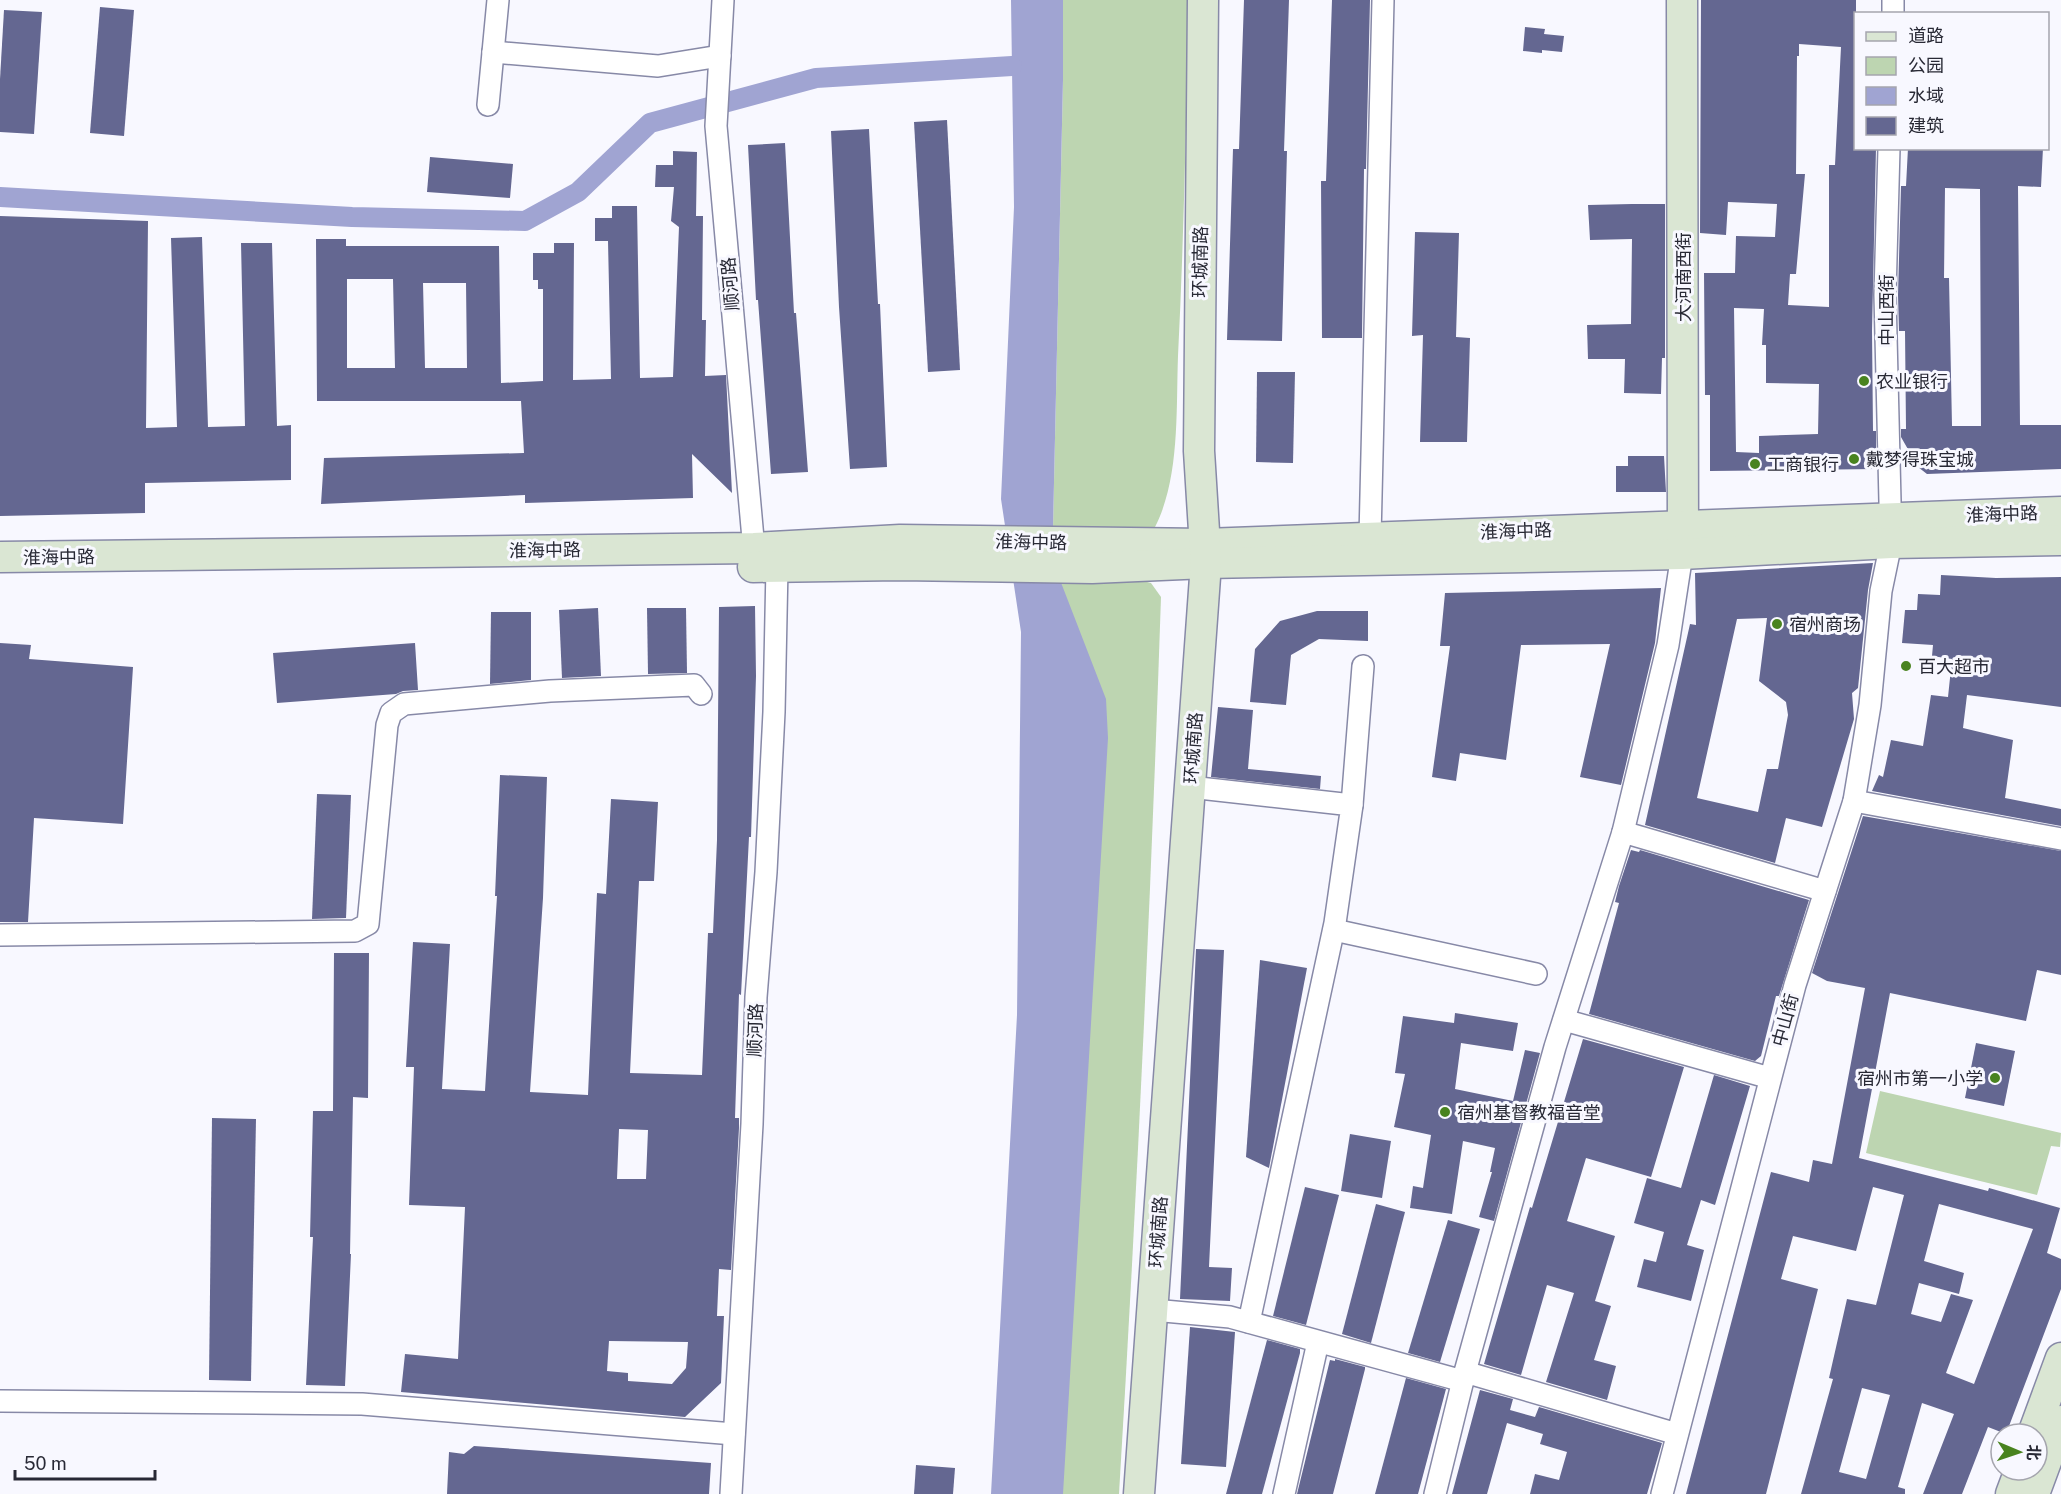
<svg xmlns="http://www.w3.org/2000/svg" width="2061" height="1494" font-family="'Public Sans','Noto Sans SC',sans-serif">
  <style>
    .green { fill: #bdd5b1 }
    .water { fill: #a0a4d2 }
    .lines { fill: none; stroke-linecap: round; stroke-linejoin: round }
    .canal { stroke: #a0a4d2; stroke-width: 20 }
    .building { fill: #646791; fill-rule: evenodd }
    .street-casing { stroke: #8789a7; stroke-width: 24 }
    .secondary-casing { stroke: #8789a7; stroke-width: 33 }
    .street { stroke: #fff; stroke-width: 21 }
    .secondary { stroke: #dae6d3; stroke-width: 30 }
    .poi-dot { fill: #49831f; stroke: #f8f8ff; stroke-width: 2 }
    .labels { text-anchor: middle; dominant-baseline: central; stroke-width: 6; stroke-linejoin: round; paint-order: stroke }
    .street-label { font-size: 18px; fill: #282935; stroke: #f8f8ff }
    .poi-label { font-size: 18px; fill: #282935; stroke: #f8f8ff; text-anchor: start }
  </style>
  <rect width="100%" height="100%" fill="#f8f8ff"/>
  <g class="green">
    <path d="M 1063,0 L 1189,0 C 1186,119 1184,238 1178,356 C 1176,411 1180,478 1155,527 L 1053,528 L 1063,80 Z"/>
    <path d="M 1124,576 L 1151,583 L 1161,597 C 1151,896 1137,1195 1119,1494 L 1054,1494 L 1055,583 Z"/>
    <polygon points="1880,1091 2061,1133 2060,1147 2051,1146 2037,1195 1866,1153"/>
  </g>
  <polygon class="water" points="1011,0 1063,0 1063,80 1053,528 1055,567 1106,699 1108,738 1063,1494 991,1494 1017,1015 1021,632 1001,499 1014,207"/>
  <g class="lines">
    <polyline class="canal" points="0,197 352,217 525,221 578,192 650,123 816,78 1012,66"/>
  </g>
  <g class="building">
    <polygon points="1244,0 1289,0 1284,151 1287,151 1282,341 1227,340 1233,149 1239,149"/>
    <polygon points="1332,0 1370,0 1366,169 1364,169 1362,338 1322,338 1321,181 1326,181"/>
    <path d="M 1701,0 L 1856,0 L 1856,148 L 1876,148 L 1872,331 L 1873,431 L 1876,431 L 1876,469 L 1710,471 L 1710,395 L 1705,395 L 1704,273 L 1735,273 L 1736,236 L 1775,237 L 1777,204 L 1728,202 L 1726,235 L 1700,233 ZM 1799,44 L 1841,47 L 1835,165 L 1829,165 L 1829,307 L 1788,305 L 1790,274 L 1796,274 L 1805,174 L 1796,174 L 1797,56 L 1799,56 ZM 1734,308 L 1764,309 L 1762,345 L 1766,345 L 1766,383 L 1819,384 L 1818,434 L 1759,436 L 1759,453 L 1736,452 Z"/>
    <polygon points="100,7 134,10 124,136 90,133"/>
    <polygon points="4,10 42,12 34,134 0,132 0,79"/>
    <polygon points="1525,27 1545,29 1544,34 1564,36 1562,52 1542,50 1542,53 1523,51"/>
    <polygon points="947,120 960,370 928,372 914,122"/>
    <polygon points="869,129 878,304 880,304 887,467 850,469 839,307 831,131"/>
    <polygon points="785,143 794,313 796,313 808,472 771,474 758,300 756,300 748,145"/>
    <path d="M 1908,148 L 2043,148 L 2041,187 L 2018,186 L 2020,425 L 2061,425 L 2061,469 L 1927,474 L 1918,467 L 1901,437 L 1901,429 L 1906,429 L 1905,331 L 1899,331 L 1898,295 L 1901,186 L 1906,186 ZM 1945,188 L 1980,189 L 1981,426 L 1952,426 L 1949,278 L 1944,278 Z"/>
    <path d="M 673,151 L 697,152 L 696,216 L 703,216 L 702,320 L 706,320 L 705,376 L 726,375 L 732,493 L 692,454 L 693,498 L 525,503 L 525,495 L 321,504 L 324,458 L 524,453 L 521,401 L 317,401 L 316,239 L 346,239 L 346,246 L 499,246 L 501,383 L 543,381 L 543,289 L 538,289 L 538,280 L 533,280 L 533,253 L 554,253 L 554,243 L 574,243 L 573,380 L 611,379 L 608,241 L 595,241 L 595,218 L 612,218 L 612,206 L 637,206 L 640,378 L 673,377 L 679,227 L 671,221 L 674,187 L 655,187 L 656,165 L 673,165 ZM 347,279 L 393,279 L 395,368 L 347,368 ZM 423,283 L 466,283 L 467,368 L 425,368 Z"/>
    <polygon points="430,157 513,164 510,198 427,192"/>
    <polygon points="1632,204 1665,204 1665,358 1662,358 1661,394 1624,393 1625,359 1588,359 1587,325 1631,324 1632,239 1590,240 1588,205"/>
    <polygon points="0,216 148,221 146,428 177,427 171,238 202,237 208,427 245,426 241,243 272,243 277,426 291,425 291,480 145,483 145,513 0,516"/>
    <polygon points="1415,232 1459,233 1456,337 1470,338 1467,442 1420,442 1423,335 1412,336"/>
    <polygon points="1257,372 1295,372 1293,463 1256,462"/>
    <polygon points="1628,456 1664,456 1666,492 1616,492 1616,466 1628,466"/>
    <path d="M 1873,563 L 1868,590 L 1858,688 L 1852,693 L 1854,719 L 1822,827 L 1786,818 L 1775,863 L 1645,825 L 1690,624 L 1696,625 L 1695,573 ZM 1767,618 L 1759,681 L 1786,702 L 1788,715 L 1778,769 L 1767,769 L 1758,812 L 1697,798 L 1737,619 Z"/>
    <polygon points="1941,575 1996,578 2061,577 2061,707 1967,695 1963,728 2013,740 2005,798 2061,809 2061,826 1872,791 1879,775 1883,777 1891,740 1923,746 1931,695 1948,697 1952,659 1932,656 1933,645 1902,643 1905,610 1917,610 1918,594 1940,595"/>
    <polygon points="1661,588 1655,643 1621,785 1580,777 1610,644 1521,645 1506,760 1460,753 1456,781 1432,777 1450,646 1440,646 1445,593"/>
    <path d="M 755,606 L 756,676 L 751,837 L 749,837 L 741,995 L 739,994 L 735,1118 L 739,1118 L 739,1128 L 731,1270 L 719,1269 L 717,1316 L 724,1316 L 721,1383 L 685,1417 L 401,1392 L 405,1354 L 458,1359 L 465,1207 L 409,1205 L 414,1067 L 406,1067 L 413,942 L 450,944 L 442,1089 L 485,1091 L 497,896 L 495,896 L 500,775 L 547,777 L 543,898 L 530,1092 L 588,1095 L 597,893 L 606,894 L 611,799 L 658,802 L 654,881 L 639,881 L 630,1073 L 702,1075 L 708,933 L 713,933 L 717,840 L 719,607 ZM 619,1129 L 648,1130 L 646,1179 L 617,1179 ZM 609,1341 L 688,1342 L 686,1368 L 672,1384 L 628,1381 L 628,1373 L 607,1371 Z"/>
    <polygon points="598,608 601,676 562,678 559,610"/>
    <polygon points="647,608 686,608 687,673 648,674"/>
    <polygon points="1317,611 1368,611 1368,641 1319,639 1291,655 1286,705 1250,702 1255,649 1280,621"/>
    <polygon points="491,612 531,612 531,680 490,684"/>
    <polygon points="0,643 31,645 29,659 133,667 123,824 34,818 28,922 0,922"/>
    <polygon points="415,643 418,690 403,691 396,694 277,703 273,653"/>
    <polygon points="1218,707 1253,710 1248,769 1321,776 1320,789 1211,777"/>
    <polygon points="317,794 351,795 346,918 312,919"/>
    <path d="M 1863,816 L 2061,851 L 2061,975 L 2037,970 L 2026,1021 L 1890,993 L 1859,1158 L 1988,1191 L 1989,1188 L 2060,1208 L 2047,1253 L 2061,1259 L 2061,1289 L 2006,1434 L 1988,1427 L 1962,1494 L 1923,1494 L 1954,1414 L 1922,1403 L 1898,1487 L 1905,1489 L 1905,1494 L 1801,1494 L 1833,1379 L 1829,1378 L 1847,1299 L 1876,1305 L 1904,1195 L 1873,1187 L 1856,1251 L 1793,1236 L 1781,1279 L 1818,1289 L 1766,1494 L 1686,1494 L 1771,1172 L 1809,1182 L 1813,1160 L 1832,1164 L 1865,988 L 1827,981 L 1812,973 ZM 1939,1204 L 2033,1229 L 1974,1384 L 1946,1373 L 1973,1300 L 1951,1294 L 1941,1322 L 1911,1314 L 1919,1283 L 1959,1294 L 1964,1273 L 1924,1261 ZM 1862,1388 L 1890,1395 L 1866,1479 L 1839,1472 Z"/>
    <polygon points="1631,850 1639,852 1640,850 1809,900 1779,996 1776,996 1761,1056 1755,1061 1589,1014 1619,903 1615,902 1619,886"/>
    <polygon points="1196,949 1224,950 1209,1267 1232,1268 1230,1301 1180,1299"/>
    <polygon points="334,953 369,953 368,1098 353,1097 350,1254 351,1254 345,1386 306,1385 313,1237 310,1237 313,1111 333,1111"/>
    <polygon points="1260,960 1307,968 1269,1168 1246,1157"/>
    <polygon points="1455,1013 1518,1023 1513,1051 1461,1043 1455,1089 1513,1101 1525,1050 1540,1053 1494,1221 1479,1217 1492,1172 1490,1172 1495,1148 1463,1141 1452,1214 1410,1208 1413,1186 1423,1188 1431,1135 1394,1127 1405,1074 1395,1073 1403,1016 1454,1023"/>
    <polygon points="1583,1039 1684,1067 1651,1177 1586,1158 1567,1221 1615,1236 1595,1301 1611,1306 1594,1360 1616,1366 1607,1400 1546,1382 1574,1293 1547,1285 1521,1375 1484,1364 1530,1207 1532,1208"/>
    <polygon points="1976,1043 2015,1051 2004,1106 1965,1098"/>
    <polygon points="1714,1075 1750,1086 1715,1205 1701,1200 1687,1245 1704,1250 1691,1301 1637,1287 1644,1259 1656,1262 1664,1232 1634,1223 1647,1178 1681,1188"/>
    <polygon points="212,1118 256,1119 251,1381 209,1380"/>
    <polygon points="1350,1134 1391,1141 1382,1198 1341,1191"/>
    <polygon points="1305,1187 1339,1195 1306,1325 1273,1316"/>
    <polygon points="1376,1204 1405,1212 1371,1343 1342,1334"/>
    <polygon points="1448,1220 1480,1229 1440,1362 1408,1353"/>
    <polygon points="1190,1327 1235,1332 1226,1467 1181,1464"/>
    <polygon points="1267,1340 1300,1349 1300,1353 1262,1494 1226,1494"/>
    <polygon points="1335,1359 1365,1367 1365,1369 1333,1494 1297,1494 1330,1360 1335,1361"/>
    <polygon points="1406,1378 1446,1389 1418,1494 1375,1494"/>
    <polygon points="1480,1390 1513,1399 1510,1410 1535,1417 1539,1407 1662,1443 1647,1494 1530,1494 1535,1474 1559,1480 1567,1452 1540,1444 1543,1434 1507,1423 1487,1494 1452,1494"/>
    <polygon points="474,1446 711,1463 709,1494 447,1494 449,1452 464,1454"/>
    <polygon points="916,1465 955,1468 953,1494 914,1494"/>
  </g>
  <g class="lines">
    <g class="street-casing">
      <g id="street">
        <polyline points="723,0 716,126 755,561"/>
        <polyline points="1893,14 1893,0"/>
        <polyline points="493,52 658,66 720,56"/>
        <polyline points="488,105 498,0"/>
        <polyline points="1370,537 1383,0"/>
        <polyline points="1190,787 1352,805 1335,923 1249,1322"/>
        <polyline points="1854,801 2061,839"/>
        <polyline points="1352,805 1363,666"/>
        <polyline points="1623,832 1825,891"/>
        <polyline points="1334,930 1536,974"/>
        <polyline points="0,935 355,931 368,924 387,725 391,713 404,704 550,691 694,685 701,694"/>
        <polyline points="1564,1020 1770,1078"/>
        <polyline points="1153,1310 1230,1317 1463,1381"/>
        <polyline points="1465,1372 1677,1434"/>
        <polyline points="0,1401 362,1404 734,1434"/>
        <polyline points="731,1494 752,1124 756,997 766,872 774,712 777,567"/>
        <polyline points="1284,1494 1318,1342"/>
        <polyline points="1435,1494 1465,1372 1555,1047 1623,832 1668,645 1682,554"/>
        <polyline points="1662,1494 1795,985 1854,801 1870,705 1881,591 1891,543 1885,295 1889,148"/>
      </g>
    </g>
    <g class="secondary-casing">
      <g id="secondary">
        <polyline points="1682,0 1683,545"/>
        <polyline points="0,557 754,548 900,540 1205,544 2061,512"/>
        <polyline points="753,567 900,565 1092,568 1206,563 1682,554 1891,543 2061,540"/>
        <polyline points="2033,1434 2061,1358"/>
        <polyline points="1139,1494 1206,563 1199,451 1203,0"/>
        <polyline points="2011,1494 2020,1470"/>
        <polyline points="2034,1494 2061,1421"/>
      </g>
    </g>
    <use href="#street" class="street"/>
    <use href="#secondary" class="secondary"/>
  </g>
  <g class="poi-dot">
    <circle cx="1864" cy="381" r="6"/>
    <circle cx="1854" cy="459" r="6"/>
    <circle cx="1755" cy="464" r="6"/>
    <circle cx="1777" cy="624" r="6"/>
    <circle cx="1906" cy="666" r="6"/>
    <circle cx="1995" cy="1078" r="6"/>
    <circle cx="1445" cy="1112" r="6"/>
  </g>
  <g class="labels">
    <g class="street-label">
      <text transform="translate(1200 262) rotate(-89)">环城南路</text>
      <text transform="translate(1683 277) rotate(-90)">大河南西街</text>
      <text transform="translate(730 284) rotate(-95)">顺河路</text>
      <text transform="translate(1886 310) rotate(-90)">中山西街</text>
      <text transform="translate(2002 514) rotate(-2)">淮海中路</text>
      <text transform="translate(1516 531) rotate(-2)">淮海中路</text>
      <text transform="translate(1031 542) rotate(1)">淮海中路</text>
      <text transform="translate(545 550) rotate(-1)">淮海中路</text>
      <text transform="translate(59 557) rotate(-1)">淮海中路</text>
      <text transform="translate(1193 748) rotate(-86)">环城南路</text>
      <text transform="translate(1785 1020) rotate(-75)">中山街</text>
      <text transform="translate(755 1030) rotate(-88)">顺河路</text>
      <text transform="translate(1158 1232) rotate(-86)">环城南路</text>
    </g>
    <g class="poi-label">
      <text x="1876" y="381">农业银行</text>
      <text x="1866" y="459">戴梦得珠宝城</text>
      <text x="1767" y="464">工商银行</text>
      <text x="1789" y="624">宿州商场</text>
      <text x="1918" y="666">百大超市</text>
      <text x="1983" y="1078" text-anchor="end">宿州市第一小学</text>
      <text x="1457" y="1112">宿州基督教福音堂</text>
    </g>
  </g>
  <rect x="1854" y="12" width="195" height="138" fill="#f8f8ff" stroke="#a5a5ae" stroke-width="1.5"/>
  <rect x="1866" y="32" width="30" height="9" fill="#dae6d3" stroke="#a5a5ae" stroke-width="1.5"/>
  <text x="1908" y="42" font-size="18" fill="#282935">道路</text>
  <rect x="1866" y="57" width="30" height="18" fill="#bdd5b1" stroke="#a5a5ae" stroke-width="1.5"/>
  <text x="1908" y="72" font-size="18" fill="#282935">公园</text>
  <rect x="1866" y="87" width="30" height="18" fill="#a0a4d2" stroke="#a5a5ae" stroke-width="1.5"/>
  <text x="1908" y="102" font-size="18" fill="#282935">水域</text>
  <rect x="1866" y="117" width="30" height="18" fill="#646791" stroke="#a5a5ae" stroke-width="1.5"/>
  <text x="1908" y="132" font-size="18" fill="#282935">建筑</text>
  <g transform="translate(2019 1452) rotate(92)"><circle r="28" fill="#f8f8ff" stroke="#a5a5ae" stroke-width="1.5"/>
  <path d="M0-4.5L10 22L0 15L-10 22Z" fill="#49831f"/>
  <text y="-9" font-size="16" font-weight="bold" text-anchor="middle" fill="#282935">北</text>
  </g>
  <path d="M15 1470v9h140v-9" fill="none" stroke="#282935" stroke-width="3"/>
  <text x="24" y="1470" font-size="18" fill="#282935" stroke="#f8f8ff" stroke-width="4.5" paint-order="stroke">50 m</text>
</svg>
